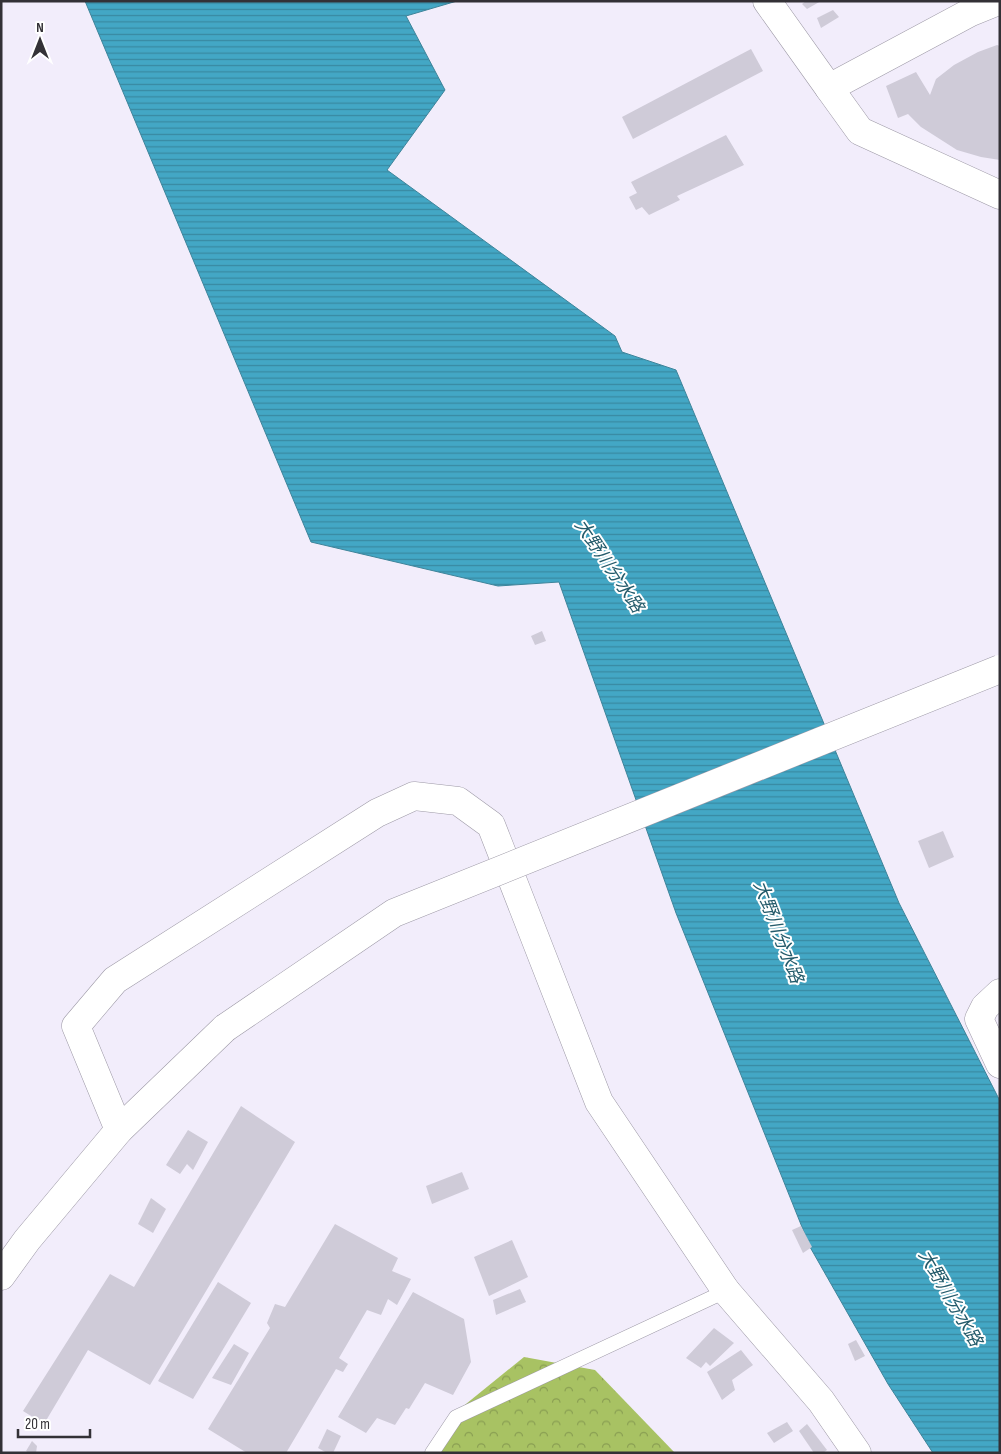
<svg xmlns="http://www.w3.org/2000/svg" width="1001" height="1454" font-family="'Sofia Sans Condensed','Noto Sans JP',sans-serif">
  <style>
    .forest { fill: url(#forest-crowns) }
    .water { fill: url(#water-rules); stroke: #3e849a }
    .building { fill: #cfcbd8 }
    .lines { fill: none; stroke-linecap: round; stroke-linejoin: round }
    .service-casing { stroke: #9d99a6; stroke-width: 15 }
    .minor-casing { stroke: #9d99a6; stroke-width: 29 }
    .tertiary-casing { stroke: #9d99a6; stroke-width: 29 }
    .service { stroke: #fff; stroke-width: 14 }
    .minor { stroke: #fff; stroke-width: 28 }
    .tertiary { stroke: #fff; stroke-width: 28 }
    .tertiary-bridge-casing { stroke: #9d99a6; stroke-width: 29; stroke-linecap: butt }
    .tertiary-bridge { stroke: #fff; stroke-width: 28 }
    .labels { text-anchor: middle; dominant-baseline: central; stroke-width: 4; stroke-linejoin: round; paint-order: stroke }
    .water-label { font-size: 18px; font-style: italic; fill: #245b6b; stroke: #fff }
  </style>
  <defs>
    <pattern id="forest-crowns" width="20" height="18" patternUnits="userSpaceOnUse" patternTransform="scale(1.25)"><rect width="20" height="18" fill="#a8c263"/><path d="M2 6a3 3 0 1 1 6 0M12 15a3 3 0 1 1 6 0" fill="none" stroke="#899e52"/></pattern>
    <pattern id="water-rules" width="6" height="5" patternUnits="userSpaceOnUse" patternTransform="scale(1.25)"><rect width="6" height="5" fill="#43a7c5"/><path d="M0 2.5h6" fill="none" stroke="#3989a1"/></pattern>
  </defs>
  <rect width="100%" height="100%" fill="#f2edfb"/>
  <polygon class="forest" points="524,1357 595,1370 675,1453 433,1453 445,1421"/>
  <polygon class="water" points="85,1 457,1 406,16 445,90 387,170 615,336 622,352 676,370 899,903 1000,1101 1000,1453 933,1453 888,1384 810,1247 676,913 559,582 498,586 311,542"/>
  <g class="building">
    <polygon points="806,1 821,1 807,9 802,4"/>
    <polygon points="833,10 839,17 821,28 817,18"/>
    <polygon points="997,45 1000,46 1000,160 981,157 957,150 921,127 908,114 898,118 886,86 916,72 930,95 936,79 954,65 978,52"/>
    <polygon points="751,49 763,71 633,139 622,117"/>
    <polygon points="726,135 744,165 677,196 680,200 649,215 642,207 636,210 629,197 637,193 631,182"/>
    <polygon points="542,631 546,641 535,645 531,636"/>
    <polygon points="943,831 954,857 929,868 918,841"/>
    <polygon points="241,1106 295,1142 150,1385 88,1350 44,1424 23,1411 110,1274 134,1287"/>
    <polygon points="188,1130 208,1142 193,1170 187,1164 180,1174 166,1165"/>
    <polygon points="462,1172 469,1189 432,1204 426,1186"/>
    <polygon points="151,1198 166,1209 153,1233 138,1224"/>
    <polygon points="335,1224 398,1258 392,1271 411,1279 397,1305 388,1299 381,1315 367,1310 339,1358 348,1364 343,1372 336,1369 286,1453 247,1453 208,1429 270,1328 267,1323 275,1304 285,1307"/>
    <polygon points="801,1226 812,1247 803,1253 792,1230"/>
    <polygon points="512,1240 528,1277 489,1296 474,1257"/>
    <polygon points="218,1282 251,1303 193,1399 158,1381"/>
    <polygon points="520,1289 526,1302 496,1315 493,1300"/>
    <polygon points="413,1292 464,1319 471,1362 453,1395 425,1383 409,1409 406,1408 395,1425 377,1418 366,1433 338,1417"/>
    <polygon points="714,1328 734,1343 710,1366 706,1362 701,1368 686,1358"/>
    <polygon points="856,1340 865,1356 855,1361 848,1344"/>
    <polygon points="234,1344 249,1353 231,1385 212,1378"/>
    <polygon points="741,1350 753,1365 732,1380 735,1390 722,1400 707,1372"/>
    <polygon points="787,1422 793,1431 774,1443 767,1433"/>
    <polygon points="807,1424 827,1450 823,1453 814,1453 799,1431"/>
    <polygon points="327,1429 341,1436 333,1453 327,1453 318,1448"/>
    <polygon points="32,1441 37,1446 36,1453 29,1453 26,1451"/>
  </g>
  <g class="lines">
    <g class="service-casing">
      <polyline id="service" points="432,1453 456,1417 726,1291"/>
    </g>
    <g class="minor-casing">
      <g id="minor">
        <polyline points="829,88 860,131 1000,195"/>
        <polyline points="1000,993 985,1007 979,1019 1000,1064"/>
        <polyline points="726,1291 821,1401 857,1453"/>
      </g>
    </g>
    <g class="tertiary-casing">
      <g id="tertiary">
        <polyline points="767,1 829,88 971,12 998,1"/>
        <polyline points="119,1130 76,1026 115,980 377,813 414,796 458,801 491,825 599,1102 726,1291"/>
        <polyline points="1,1276 27,1240 119,1130 225,1028"/>
      </g>
    </g>
    <use href="#service" class="service"/>
    <use href="#minor" class="minor"/>
    <use href="#tertiary" class="tertiary"/>
    <g class="tertiary-bridge-casing">
      <polyline id="tertiary-bridge" points="225,1028 394,913 1000,669"/>
    </g>
    <use href="#tertiary-bridge" class="tertiary-bridge"/>
  </g>
  <g class="labels">
    <g class="water-label">
      <text transform="translate(609 566) rotate(56)">大野川分水路</text>
      <text transform="translate(778 932) rotate(69)">大野川分水路</text>
      <text transform="translate(950 1298) rotate(60)">大野川分水路</text>
    </g>
  </g>
  <rect width="1001" height="1454" fill="none" stroke="#333136" stroke-width="5"/>
  <g transform="translate(40 40)" stroke="#ffffff" stroke-width="4" paint-order="stroke">
  <path d="M0-4L9 19L0 12L-9 19Z" fill="#333136"/>
  <text y="-8" font-size="14" font-weight="bold" text-anchor="middle" fill="#333136">N</text>
  </g>
  <path d="M18 1429v8h72v-8" fill="none" stroke="#333136" stroke-width="2.5"/>
  <text x="25" y="1429" font-size="15" fill="#333136" stroke="#ffffff" stroke-width="4" paint-order="stroke">20 m</text>
</svg>
